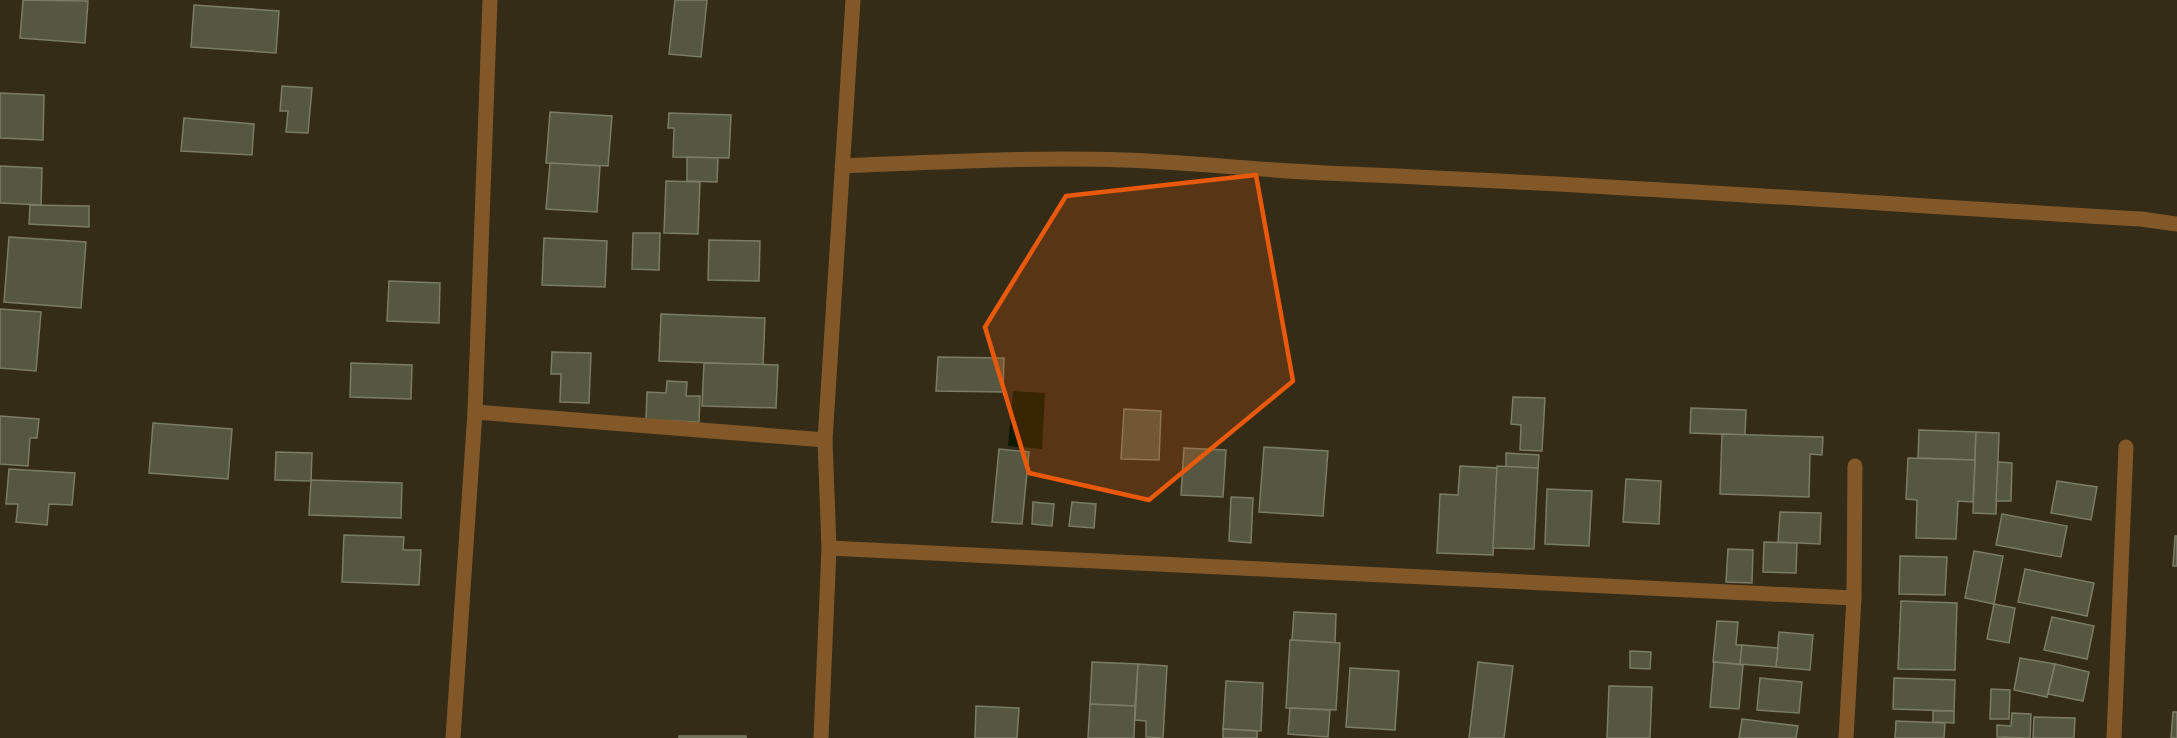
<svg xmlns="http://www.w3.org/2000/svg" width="2177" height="738" font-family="Helvetica,sans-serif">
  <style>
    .water { fill: #0d1a00 }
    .building { fill: #565740; stroke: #7b7c64; stroke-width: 1.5 }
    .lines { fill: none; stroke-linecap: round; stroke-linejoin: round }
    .street { stroke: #835828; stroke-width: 15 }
    .marked { fill: #e8590c; fill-opacity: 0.2; stroke: #e8590c; stroke-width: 4.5; stroke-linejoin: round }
  </style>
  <rect width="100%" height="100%" fill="#352c17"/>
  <polygon class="water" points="1013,391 1045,393 1042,449 1008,446"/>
  <g class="building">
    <polygon points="23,0 88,1 85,43 20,38"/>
    <polygon points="675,0 707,0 701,57 669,54"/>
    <polygon points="194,5 279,11 276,53 191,47"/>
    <polygon points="282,86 312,88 308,133 286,132 288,111 280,111"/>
    <polygon points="0,93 44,95 43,140 0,138"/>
    <polygon points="550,112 612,116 608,166 546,163"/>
    <polygon points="669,113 731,115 729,158 673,157 674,128 668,128"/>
    <polygon points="184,118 254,124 252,155 181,151"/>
    <polygon points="687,157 718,158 717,182 687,181"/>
    <polygon points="550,163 600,166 597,212 546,209"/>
    <polygon points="0,166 42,168 41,205 0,203"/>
    <polygon points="666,181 700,182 698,234 664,233"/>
    <polygon points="30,205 89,206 89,227 29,224"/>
    <polygon points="633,233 660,233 659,270 632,269"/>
    <polygon points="9,237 86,242 81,308 4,302"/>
    <polygon points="544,238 607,241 605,287 542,285"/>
    <polygon points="709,240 760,241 759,281 708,280"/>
    <polygon points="389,281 440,283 439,323 387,321"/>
    <polygon points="0,309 41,312 36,371 0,368"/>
    <polygon points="661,314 765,318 763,365 659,361"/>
    <polygon points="552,352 591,353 589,403 560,402 561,374 551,374"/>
    <polygon points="938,357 1004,358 1003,392 936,391"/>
    <polygon points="351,363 412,365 411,399 350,397"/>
    <polygon points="704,363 778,365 776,408 702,406"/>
    <polygon points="667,381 687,382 686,396 700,396 699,422 646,420 647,392 666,393"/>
    <polygon points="1513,397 1545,398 1542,451 1520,450 1521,425 1511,424"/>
    <polygon points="1691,408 1746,410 1745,435 1690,433"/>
    <polygon points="1124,409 1161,411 1159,460 1121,459"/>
    <polygon points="0,416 39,419 37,438 30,438 28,466 0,464"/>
    <polygon points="153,423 232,429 228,479 149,473"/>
    <polygon points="1919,430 1976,432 1975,460 1918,458"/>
    <polygon points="1976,432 1999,433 1996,514 1973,513"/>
    <polygon points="1722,434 1823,437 1822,455 1810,454 1809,497 1720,494"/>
    <polygon points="1264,447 1328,451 1323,516 1259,512"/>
    <polygon points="1184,448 1226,450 1223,497 1181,495"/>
    <polygon points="999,449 1029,452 1022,524 992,522"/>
    <polygon points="276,452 312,453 311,481 275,480"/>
    <polygon points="1506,453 1539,455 1538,468 1506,467"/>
    <polygon points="1908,458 1975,460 1973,502 1958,501 1956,539 1916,538 1917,500 1906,499"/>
    <polygon points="1998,462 2012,463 2011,501 1996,501"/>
    <polygon points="1460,466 1497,468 1493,555 1437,553 1440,494 1458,495"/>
    <polygon points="1497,466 1538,468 1534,549 1493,548"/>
    <polygon points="9,469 75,473 72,505 49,504 47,525 16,522 18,504 6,504"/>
    <polygon points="1626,479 1661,481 1659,524 1623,522"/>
    <polygon points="311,480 402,483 401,518 309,515"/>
    <polygon points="2057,481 2097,487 2091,520 2051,513"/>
    <polygon points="1547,489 1592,491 1589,546 1545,544"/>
    <polygon points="1231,497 1253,498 1251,543 1229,541"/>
    <polygon points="1033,502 1054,504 1052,526 1032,524"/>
    <polygon points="1072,502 1096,504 1094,528 1069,526"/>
    <polygon points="1780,512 1821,513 1820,544 1778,542"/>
    <polygon points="2002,514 2067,526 2061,557 1996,545"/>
    <polygon points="344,535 404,537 403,550 421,550 419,585 342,582"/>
    <polygon points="2175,536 2177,536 2177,566 2173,566"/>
    <polygon points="1764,542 1797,543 1796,573 1763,572"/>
    <polygon points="1728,549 1753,550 1752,583 1726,582"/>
    <polygon points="1974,551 2003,556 1994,604 1965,598"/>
    <polygon points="1900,556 1947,557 1945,595 1899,594"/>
    <polygon points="2025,569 2094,583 2087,616 2018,602"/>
    <polygon points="1901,601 1957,603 1955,670 1898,669"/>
    <polygon points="1994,604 2015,608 2009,643 1987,639"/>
    <polygon points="1294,612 1336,614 1335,643 1292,640"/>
    <polygon points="2052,617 2094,626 2087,659 2044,650"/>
    <polygon points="1717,621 1738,622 1736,645 1742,645 1740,664 1713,662"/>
    <polygon points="1779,632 1813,635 1810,670 1776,667"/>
    <polygon points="1290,640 1340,643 1336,710 1286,708"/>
    <polygon points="1742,645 1778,648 1776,667 1740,664"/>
    <polygon points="1630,651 1651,652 1650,669 1630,668"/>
    <polygon points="2020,658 2055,664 2047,697 2014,690"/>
    <polygon points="1092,662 1138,664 1135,706 1090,704"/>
    <polygon points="1478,662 1513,666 1504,738 1469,738"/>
    <polygon points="1714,662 1743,665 1739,709 1710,707"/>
    <polygon points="1138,664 1167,666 1163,738 1146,737 1146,721 1135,720"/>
    <polygon points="2055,664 2089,672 2083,701 2048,694"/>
    <polygon points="1350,668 1399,671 1395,730 1346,727"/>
    <polygon points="1760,678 1802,682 1799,713 1757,710"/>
    <polygon points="1894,678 1955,680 1954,711 1893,709"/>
    <polygon points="1226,681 1263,683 1261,731 1223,729"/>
    <polygon points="1609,686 1652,687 1650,738 1607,738"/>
    <polygon points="1991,689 2010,690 2009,719 1990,719"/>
    <polygon points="1090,704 1135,706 1134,738 1088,738"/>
    <polygon points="976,706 1019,708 1017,738 975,738"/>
    <polygon points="1290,708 1330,710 1328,737 1288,734"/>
    <polygon points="1933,711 1954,711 1954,723 1933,722"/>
    <polygon points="2173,712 2177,712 2177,738 2171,738"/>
    <polygon points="2012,713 2031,714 2030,738 1997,737 1997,725 2011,726"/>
    <polygon points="2034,717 2075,718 2074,738 2033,738"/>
    <polygon points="1742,719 1798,726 1796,738 1739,738"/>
    <polygon points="1896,721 1945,723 1944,738 1895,738"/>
    <polygon points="1223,729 1257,731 1257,738 1223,738"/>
    <rect x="679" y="736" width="67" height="2"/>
  </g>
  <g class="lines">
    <g class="street">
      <path d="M 842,166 C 936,162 1029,157 1123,160 C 1190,162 1258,170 1325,173 C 1597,184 1869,203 2141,219 L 2177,224"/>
      <polyline points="475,412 825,440"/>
      <polyline points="829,548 1854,598"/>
      <polyline points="453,738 475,412 490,0"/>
      <polyline points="821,738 829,548 825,440 853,0"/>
      <polyline points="1846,738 1854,598 1855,466"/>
      <polyline points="2114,738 2126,447"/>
    </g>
  </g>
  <path class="marked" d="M 1256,175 L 1293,381 L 1149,500 L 1029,473 L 985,327 L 1066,196 Z"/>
</svg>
